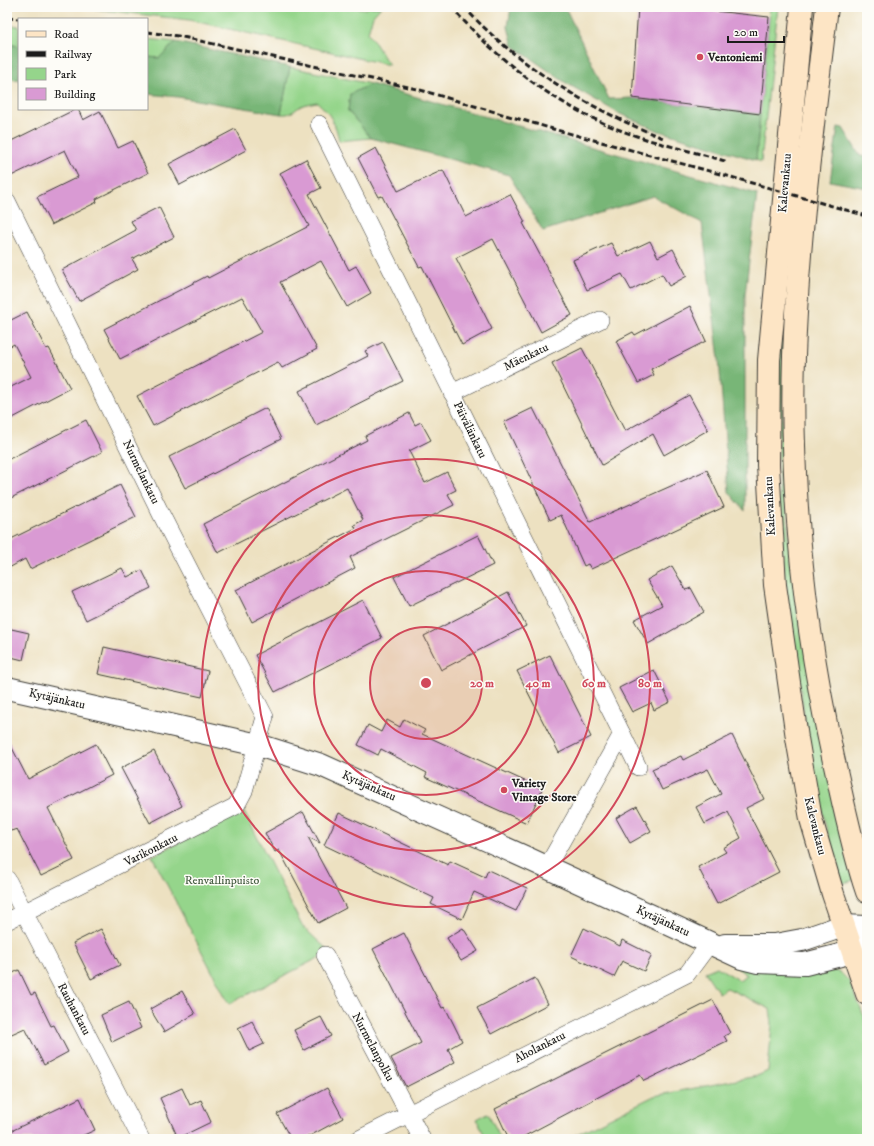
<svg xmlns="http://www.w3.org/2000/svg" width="874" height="1146" font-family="'IM FELL DW Pica',serif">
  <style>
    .green { fill: #95d58b; stroke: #587854 }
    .forest { fill: #78b677; stroke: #4a694a }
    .building { fill: #d99ad3 }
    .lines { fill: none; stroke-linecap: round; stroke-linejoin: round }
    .minor-casing { stroke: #3b3a35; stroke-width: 18 }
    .tertiary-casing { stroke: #3b3a35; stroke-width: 24 }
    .secondary-casing { stroke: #3b3a35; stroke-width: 24 }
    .minor { stroke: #fff; stroke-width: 17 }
    .tertiary { stroke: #fff; stroke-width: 22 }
    .secondary { stroke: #fde5c5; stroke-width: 22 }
    .rail { stroke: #1c1c1c; stroke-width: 3; stroke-dasharray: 6 3; stroke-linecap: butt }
    .ring { fill: none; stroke: #d1495b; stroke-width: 2 }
    .poi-dot { fill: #d1495b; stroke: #fdfcf7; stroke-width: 1.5 }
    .labels { text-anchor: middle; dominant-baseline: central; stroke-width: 3; stroke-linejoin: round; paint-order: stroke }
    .poi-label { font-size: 12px; font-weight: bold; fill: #1c1c1c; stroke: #fdfcf7; text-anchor: start }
    .street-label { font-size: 12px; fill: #1c1c1c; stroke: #fdfcf7 }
    .park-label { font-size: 12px; fill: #465d43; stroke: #fdfcf7 }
    .centre { fill: #d1495b; stroke: #fdfcf7; stroke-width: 2 }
    .ring-label { font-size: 12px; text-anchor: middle; font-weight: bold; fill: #d1495b; stroke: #fdfcf7; stroke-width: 3; stroke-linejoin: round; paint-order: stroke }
  </style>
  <rect width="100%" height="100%" fill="#fdfcf7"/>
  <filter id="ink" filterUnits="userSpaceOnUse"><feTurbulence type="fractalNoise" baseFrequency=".025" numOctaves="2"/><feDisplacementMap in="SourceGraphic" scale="8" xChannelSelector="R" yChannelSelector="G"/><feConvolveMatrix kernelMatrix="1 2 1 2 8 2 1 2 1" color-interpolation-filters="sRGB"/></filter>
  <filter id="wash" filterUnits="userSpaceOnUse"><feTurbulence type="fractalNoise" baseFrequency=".012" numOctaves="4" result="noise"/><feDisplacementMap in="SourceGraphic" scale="16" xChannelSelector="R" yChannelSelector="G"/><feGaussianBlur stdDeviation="0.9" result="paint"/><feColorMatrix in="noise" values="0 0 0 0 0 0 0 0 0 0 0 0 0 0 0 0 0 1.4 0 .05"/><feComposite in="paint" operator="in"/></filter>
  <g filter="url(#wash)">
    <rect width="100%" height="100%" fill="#ede1c1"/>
    <g class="green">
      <polygon points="76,7 352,7 366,9 368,7 381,7 373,16 368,32 389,65 189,20"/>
      <polygon points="770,7 778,7 761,162 756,160"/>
      <polygon points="7,25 19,26 19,46 7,44"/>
      <polygon points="147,39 176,42 159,58 147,57"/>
      <path d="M 290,67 L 371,84 L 350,94 L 348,111 L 371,138 L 339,141 C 336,124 330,113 317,102 C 312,103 305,104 301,106 C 293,111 291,115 281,114 Z"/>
      <polygon points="793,224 785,307 782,433 790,559 854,880 841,884 824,819 809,750 784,572 779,505 778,357"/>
      <polygon points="244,811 302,926 330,952 229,1004 152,856"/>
      <polygon points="733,965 813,972 828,970 840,972 850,982 867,1024 867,1139 567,1139 654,1096 757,1076 768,1071 772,1023 770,1009 727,988 719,993 705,972 717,967 739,980 747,975"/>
      <polygon points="488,1113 501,1139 486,1139 477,1119"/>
    </g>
    <g class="forest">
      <polygon points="511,7 565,7 609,99 632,98 760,114 756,160 659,131 618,113 566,83 513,46 508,27"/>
      <polygon points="176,42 290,67 281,114 178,97 147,94 147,57 159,58"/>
      <polygon points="7,44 19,46 19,80 7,79"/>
      <polygon points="371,84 757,194 745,295 745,511 729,492 719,359 702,223 653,196 543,231 509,175 371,138 348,111 350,94"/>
      <polygon points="838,127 843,128 860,156 867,157 867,188 830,181"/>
    </g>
    <g id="blocks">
      <g class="building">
        <polygon points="638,7 678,7 769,17 760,114 632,98"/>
        <polygon points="76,109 78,109 83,120 100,111 118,148 133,141 148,173 96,199 97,202 51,225 37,197 78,177 65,150 7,178 7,143"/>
        <polygon points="235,129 246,150 180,185 169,164"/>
        <polygon points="376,148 398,191 443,170 466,217 510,194 525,222 523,223 572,315 541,332 493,239 456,258 492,329 462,345 422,266 419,267 382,196 378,197 358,158"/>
        <polygon points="306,159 321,188 309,194 349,270 356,266 371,293 347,307 321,261 280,282 317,349 282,368 278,362 153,426 137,396 262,332 242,297 120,359 104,329 207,276 208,278 309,226 280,173"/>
        <polygon points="159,207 174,237 132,259 138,269 79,301 62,270 136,230 131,221"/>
        <polygon points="650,241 658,257 673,249 687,276 669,286 662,274 631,290 622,274 587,290 573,260 611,243 618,256"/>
        <polygon points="690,306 706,341 651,369 654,375 638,383 616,341 633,332 635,335"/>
        <polygon points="27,312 46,349 49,348 70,388 7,421 7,389 31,377 14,344 7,348 7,322"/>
        <polygon points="383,342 403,381 316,425 299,391 368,356 365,351"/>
        <polygon points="582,348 625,431 689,395 708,430 664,455 653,434 602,465 552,363"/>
        <polygon points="266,408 281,439 185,488 169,457"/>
        <polygon points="533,408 590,522 707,470 724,507 591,569 588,564 584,566 561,515 550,520 504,422"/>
        <polygon points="409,413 415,425 421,422 431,440 409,451 425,483 447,472 456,490 448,494 454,505 350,557 355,568 252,622 236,590 356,528 354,525 363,520 347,488 218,553 203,524 367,440 365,436"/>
        <polygon points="86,420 102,452 7,500 7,460"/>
        <polygon points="120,485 136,517 30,569 25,559 7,569 7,541"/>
        <polygon points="478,535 493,565 409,606 394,577"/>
        <polygon points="672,566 686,590 691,588 704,612 648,644 634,620 662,605 647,580"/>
        <polygon points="122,568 127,577 142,570 151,588 86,620 72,592"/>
        <polygon points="508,592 526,626 441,670 424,636"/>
        <polygon points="363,600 382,638 275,692 255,655"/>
        <polygon points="7,628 29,633 23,660 7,656"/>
        <polygon points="104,647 208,671 202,697 98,674"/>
        <polygon points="550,655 591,737 559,753 517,671"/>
        <polygon points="654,670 670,702 654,710 651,703 632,712 619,688"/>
        <polygon points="404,719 425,730 422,734 542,789 527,823 425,777 427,773 381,749 378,755 358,745 368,725 381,732 387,720 400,727"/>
        <polygon points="732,735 764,799 746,808 779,872 717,904 698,867 726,852 723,848 741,838 728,812 705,824 696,807 721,794 708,769 662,790 652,769 681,756 683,760"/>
        <polygon points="7,738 28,779 96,744 112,775 48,808 74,860 41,876 17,829 11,831 7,824"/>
        <polygon points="154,751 182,806 150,823 121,768"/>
        <polygon points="637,806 651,831 630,843 616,818"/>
        <polygon points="303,812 320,843 308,837 346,908 318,923 279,850 275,852 265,833"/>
        <polygon points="339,813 448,865 450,861 485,877 488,870 527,888 516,911 474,892 462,919 431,904 434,898 324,845"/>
        <polygon points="463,928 478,951 461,961 447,938"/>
        <polygon points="584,928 620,946 622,940 652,955 644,971 622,961 614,977 571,956"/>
        <polygon points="101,929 120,965 91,979 73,943"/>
        <polygon points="404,933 442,1008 445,1007 462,1041 448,1049 455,1062 406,1087 391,1058 421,1043 373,949"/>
        <polygon points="19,970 31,995 35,993 51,1026 54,1025 68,1052 44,1065 25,1028 7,1036 7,976"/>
        <polygon points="535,978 548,1004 491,1034 477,1008"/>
        <polygon points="182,991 195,1014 164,1032 150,1009"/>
        <polygon points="713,1000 730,1033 724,1036 727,1041 644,1081 640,1075 519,1139 509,1139 495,1109"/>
        <polygon points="129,1002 141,1028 112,1042 101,1015"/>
        <polygon points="321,1017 331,1036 304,1050 294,1030"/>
        <polygon points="252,1021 264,1044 249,1051 238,1028"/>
        <polygon points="182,1088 190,1105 201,1100 211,1122 178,1138 160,1098"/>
        <polygon points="327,1088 343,1118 304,1139 291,1139 277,1114"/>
        <polygon points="80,1098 95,1130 75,1139 7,1139 7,1133"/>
      </g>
    </g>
  </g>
  <g filter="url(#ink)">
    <use href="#blocks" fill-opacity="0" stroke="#3b3a35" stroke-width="1"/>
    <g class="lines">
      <g class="minor-casing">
        <g id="minor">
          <polyline points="319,124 622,734 547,867"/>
          <polyline points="7,201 162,516 265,717 244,791 236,806 7,921"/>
          <polyline points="452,393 600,320"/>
          <polyline points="622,734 638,767"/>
          <polyline points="7,879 141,1139"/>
          <polyline points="325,955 422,1139"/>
          <polyline points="359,1139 687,974 710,943"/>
        </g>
      </g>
      <g class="tertiary-casing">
        <g id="tertiary">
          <polyline points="7,688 258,745 321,765 529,859 742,958 758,962 805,964 852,952 867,938"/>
          <polyline points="725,945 775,945 802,940 843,926 867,927"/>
        </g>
      </g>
      <g class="secondary-casing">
        <g id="secondary">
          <polyline points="802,7 769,360 768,465 775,585 797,738 811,819 833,894 867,994"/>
          <path d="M 827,7 C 813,123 798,239 794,356 C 790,491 804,625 833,757 C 843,801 852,848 867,892"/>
        </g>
      </g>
      <use href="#minor" class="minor"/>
      <use href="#tertiary" class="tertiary"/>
      <use href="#secondary" class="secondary"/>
      <g class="rail">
        <path d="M 451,7 C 498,59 548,101 615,128 C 651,143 690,150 728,162"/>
        <path d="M 464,7 C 518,66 589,109 663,138"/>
        <polyline points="7,18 19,19"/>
        <polyline points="147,32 178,36 417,89 553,129 724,175 867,216"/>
      </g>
    </g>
  </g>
  <circle cx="426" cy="683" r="56" fill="#d1495b" fill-opacity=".12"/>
  <g class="ring">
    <circle cx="426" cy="683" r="56"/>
    <circle cx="426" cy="683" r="112"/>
    <circle cx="426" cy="683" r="168"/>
    <circle cx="426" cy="683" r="224"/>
  </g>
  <g class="poi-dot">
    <circle cx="700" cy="57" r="4"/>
    <circle cx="504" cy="790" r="4"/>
  </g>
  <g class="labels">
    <g class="poi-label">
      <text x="708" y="57">Ventoniemi</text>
      <text x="512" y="783">Variety<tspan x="512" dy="14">Vintage Store</tspan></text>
    </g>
    <g class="street-label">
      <text transform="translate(785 183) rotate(-85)">Kalevankatu</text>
      <text transform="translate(526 357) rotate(-26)">Mäenkatu</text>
      <text transform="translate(470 430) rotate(64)">Päivälänkatu</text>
      <text transform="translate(141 472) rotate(64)">Nurmelankatu</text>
      <text transform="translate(770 506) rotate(-93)">Kalevankatu</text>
      <text transform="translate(57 699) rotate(13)">Kytäjänkatu</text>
      <text transform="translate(369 786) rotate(24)">Kytäjänkatu</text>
      <text transform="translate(815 826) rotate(76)">Kalevankatu</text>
      <text transform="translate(151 850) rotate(-27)">Varikonkatu</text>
      <text transform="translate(663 921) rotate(25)">Kytäjänkatu</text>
      <text transform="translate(74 1009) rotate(62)">Rauhankatu</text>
      <text transform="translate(373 1047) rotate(62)">Nurmelanpolku</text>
      <text transform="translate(540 1047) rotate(-27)">Aholankatu</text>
    </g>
    <g class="park-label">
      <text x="222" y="880">Renvallinpuisto</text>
    </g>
  </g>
  <circle cx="426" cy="683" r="6" class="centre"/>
  <g class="ring-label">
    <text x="482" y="687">20 m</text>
    <text x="538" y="687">40 m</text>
    <text x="594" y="687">60 m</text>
    <text x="650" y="687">80 m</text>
  </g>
  <rect width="874" height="1146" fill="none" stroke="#fdfcf7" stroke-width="24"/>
  <rect x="18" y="18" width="130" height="92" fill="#fdfcf7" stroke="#a3a29f"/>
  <rect x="26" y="31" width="20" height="6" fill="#fde5c5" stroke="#a3a29f"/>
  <text x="54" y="38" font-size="12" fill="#1c1c1c">Road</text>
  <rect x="26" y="51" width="20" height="6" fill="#1c1c1c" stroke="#a3a29f"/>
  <text x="54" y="58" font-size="12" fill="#1c1c1c">Railway</text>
  <rect x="26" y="68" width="20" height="12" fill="#95d58b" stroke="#a3a29f"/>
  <text x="54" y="78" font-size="12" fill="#1c1c1c">Park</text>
  <rect x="26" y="88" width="20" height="12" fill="#d99ad3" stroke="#a3a29f"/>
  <text x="54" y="98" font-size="12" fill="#1c1c1c">Building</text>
  <path d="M728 36v6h56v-6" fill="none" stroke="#1c1c1c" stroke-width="2"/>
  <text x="734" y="36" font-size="12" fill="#1c1c1c" stroke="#fdfcf7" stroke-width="3" paint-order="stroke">20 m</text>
</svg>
